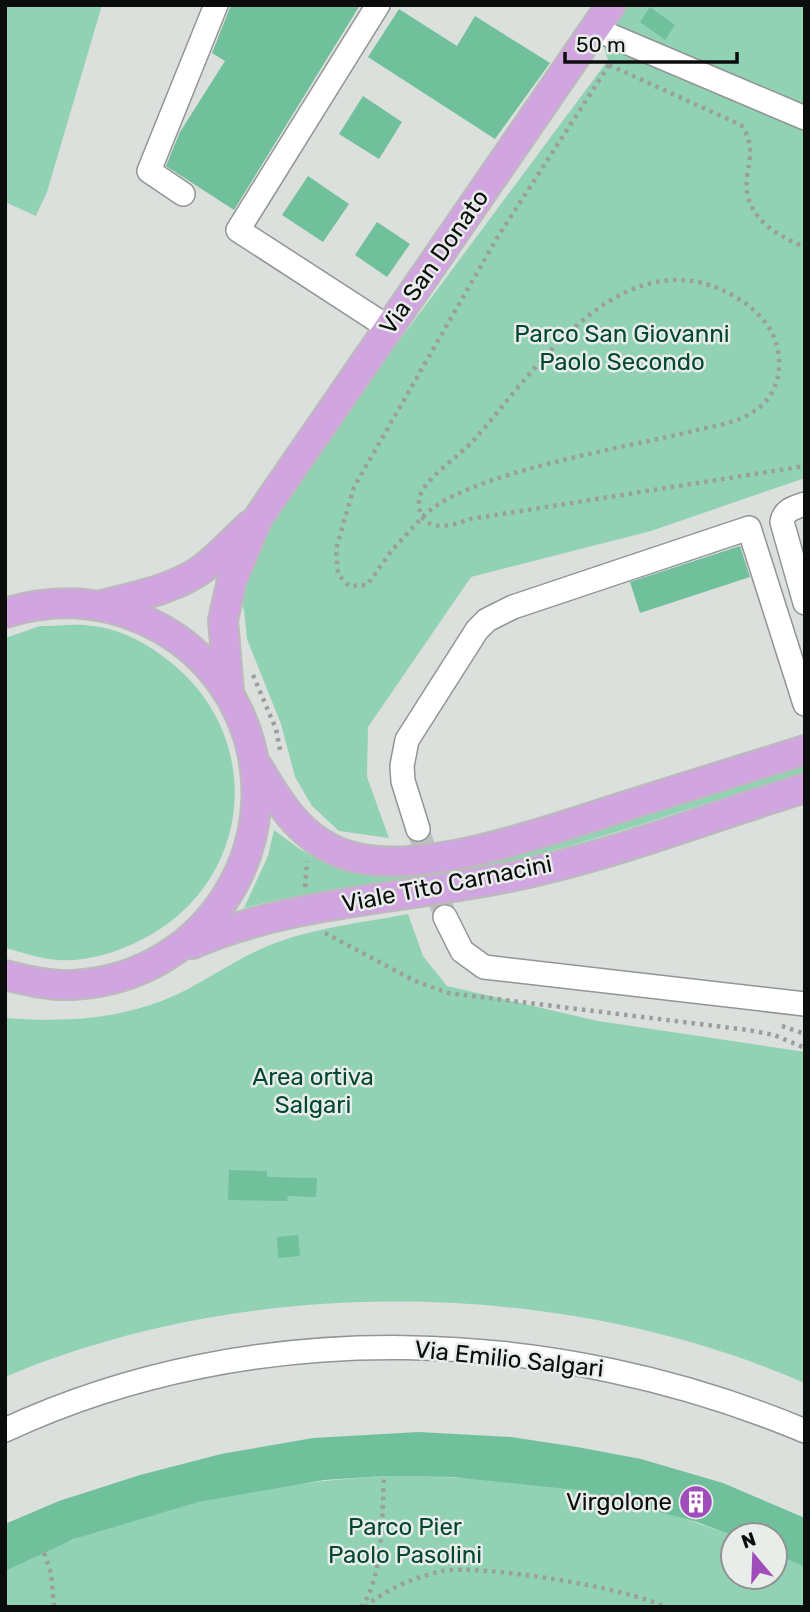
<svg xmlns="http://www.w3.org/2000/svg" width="810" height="1612" font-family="Rubik,sans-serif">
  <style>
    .green { fill: #92d2b4 }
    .building { fill: #71c09c }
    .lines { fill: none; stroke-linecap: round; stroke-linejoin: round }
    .minor-tunnel { stroke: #bcc0be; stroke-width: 23; stroke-dasharray: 23 11; stroke-linecap: butt }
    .minor-casing { stroke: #919593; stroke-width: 26 }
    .major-casing { stroke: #bbb; stroke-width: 32 }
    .path { stroke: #9a9e9c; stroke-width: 4.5; stroke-dasharray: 3.5 5; stroke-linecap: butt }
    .minor { stroke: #fff; stroke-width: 23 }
    .major { stroke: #d1a5e0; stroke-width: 28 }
    .labels { text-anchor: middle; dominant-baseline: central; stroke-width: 5; stroke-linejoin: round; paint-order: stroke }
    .street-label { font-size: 24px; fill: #0b0d0c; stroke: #e8edea }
    .park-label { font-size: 24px; fill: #024730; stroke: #e8edea }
    .poi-label { font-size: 24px; fill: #0b0d0c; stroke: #e8edea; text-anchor: end }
  </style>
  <rect width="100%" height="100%" fill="#dbe0dd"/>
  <g class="green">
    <polygon points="5,5 102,5 47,192 36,216 5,202"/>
    <polygon points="619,5 805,5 805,478 651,531 471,577 368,727 367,777 389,838 339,831 312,806 295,777 281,724 247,639 244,610 240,601 247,567 309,462 608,60 600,34"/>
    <path d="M 40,626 C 57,626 76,623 93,626 C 119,629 145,642 165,658 C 268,734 255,885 139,941 C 115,953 85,962 57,960 C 40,959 22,952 5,948 L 5,638 Z"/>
    <path d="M 805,761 L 805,772 C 699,804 593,844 484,867 C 404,884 323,887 244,908 L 268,856 L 274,830 L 301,850 L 335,866 L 404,871 Z"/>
    <path d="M 408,914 L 423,956 L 447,986 L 598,1021 L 805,1052 L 805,1383 C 561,1277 249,1274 5,1377 L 5,1018 C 68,1023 131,1019 188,989 C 218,973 245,954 278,942 C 319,927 365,922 408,914 Z"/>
    <path d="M 384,1476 C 448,1477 514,1478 578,1490 C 630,1500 683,1517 733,1536 L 733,1577 L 775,1577 L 775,1554 L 805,1567 L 805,1607 L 5,1607 L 5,1571 C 121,1510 255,1484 384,1476 Z"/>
  </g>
  <g class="building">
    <polygon points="231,5 360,5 234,210 166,166 180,132 225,61 212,53"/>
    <polygon points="650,7 675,25 665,40 640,22"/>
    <polygon points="399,9 457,46 475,16 550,63 495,139 368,57"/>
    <polygon points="363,96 402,122 379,159 339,134"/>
    <polygon points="308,176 349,204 323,242 282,215"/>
    <polygon points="377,222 410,244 387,277 355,255"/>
    <polygon points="740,546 750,577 640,613 630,582"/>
    <polygon points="229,1170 267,1171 267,1177 317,1178 316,1197 288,1196 287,1201 228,1200"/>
    <polygon points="298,1235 300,1256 278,1258 277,1237"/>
    <polygon points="419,1432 511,1437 577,1447 641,1459 723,1483 805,1518 805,1567 775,1554 775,1535 731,1535 697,1522 577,1490 452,1477 384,1476 324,1480 198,1502 74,1539 5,1571 5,1524 59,1501 140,1475 221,1454 313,1438"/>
  </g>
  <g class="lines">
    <polyline class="minor-tunnel" points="418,829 445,917"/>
    <g class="minor-casing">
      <g id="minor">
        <polyline points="378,5 238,230 389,328"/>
        <polyline points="595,29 805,118"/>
        <polyline points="183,194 149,171 216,5"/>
        <path d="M 805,504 C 793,508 784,510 782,522 L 805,603"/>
        <polyline points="418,829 403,781 402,766 407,740 477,630 487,620 513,607 749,528 805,704"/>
        <polyline points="445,917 462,951 484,967 805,1004"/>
        <path d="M 5,1430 C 254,1314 555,1326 805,1431"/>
      </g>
    </g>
    <g class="major-casing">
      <g id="major">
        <path d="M 102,605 C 137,596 176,589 205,567 C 221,554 236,538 250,525"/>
        <path d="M 5,613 C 54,598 103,600 150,623 C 189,641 220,673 238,711 C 296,835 211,978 73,985 C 50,986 28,981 5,975"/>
        <polyline points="229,692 223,620 232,580 258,518 611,5"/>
        <path d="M 258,767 C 280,805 302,840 346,855 C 419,880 559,827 632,804 C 689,786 747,768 805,750"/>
        <path d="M 192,944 C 292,901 403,899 509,877 C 609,857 707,818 805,788"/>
      </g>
    </g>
    <g class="path">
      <path d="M 609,65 L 497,238 L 354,487 L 336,549 L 338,574 L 349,586 L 367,585 L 393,549 L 420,520 C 456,474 630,447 693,431 C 717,425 747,422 765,402 C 782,384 783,354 772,333 C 762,313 740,298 720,289 C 615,245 533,373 474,440 C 460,456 419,482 419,501 C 418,534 450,527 470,519 L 805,466"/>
      <path d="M 609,65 L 741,125 C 754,143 750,156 747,177 C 742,214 774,235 805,247"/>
      <polyline points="253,675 276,729 281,755"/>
      <polyline points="305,887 307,861"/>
      <polyline points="325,933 415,981 448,993 748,1030 774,1035 805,1048"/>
      <polyline points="782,1026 805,1034"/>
      <polyline points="44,1553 51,1573 54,1607"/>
      <path d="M 361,1607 C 384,1578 382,1512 384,1476"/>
      <path d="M 365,1607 C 386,1589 415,1577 442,1571 C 480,1564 631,1588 664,1607"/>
    </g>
    <use href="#minor" class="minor"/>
    <use href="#major" class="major"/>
  </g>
  <defs>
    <g id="building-disc" transform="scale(1.75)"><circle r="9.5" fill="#a04cbb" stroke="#e8edea"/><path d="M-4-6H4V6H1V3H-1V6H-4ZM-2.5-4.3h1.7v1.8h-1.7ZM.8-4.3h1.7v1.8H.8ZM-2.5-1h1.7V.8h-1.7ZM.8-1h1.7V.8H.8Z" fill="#fff"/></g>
  </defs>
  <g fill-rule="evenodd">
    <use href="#building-disc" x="696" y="1502"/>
  </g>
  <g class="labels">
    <g class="street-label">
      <text transform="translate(434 262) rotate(-55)">Via San Donato</text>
      <text transform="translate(447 884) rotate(-11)">Viale Tito Carnacini</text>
      <text transform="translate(509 1359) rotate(6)">Via Emilio Salgari</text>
    </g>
    <g class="park-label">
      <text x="622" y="334">Parco San Giovanni<tspan x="622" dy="28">Paolo Secondo</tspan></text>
      <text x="313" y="1077">Area ortiva<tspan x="313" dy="28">Salgari</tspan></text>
      <text x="405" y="1527">Parco Pier<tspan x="405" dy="28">Paolo Pasolini</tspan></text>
    </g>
    <g class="poi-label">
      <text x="672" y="1502">Virgolone</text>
    </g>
  </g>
  <rect width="810" height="1612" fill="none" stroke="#0b0d0c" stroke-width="14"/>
  <g transform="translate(754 1556) rotate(341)"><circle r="33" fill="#e8edea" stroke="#909391" stroke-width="2"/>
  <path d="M0-5L12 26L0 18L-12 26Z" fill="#a04cbb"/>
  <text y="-10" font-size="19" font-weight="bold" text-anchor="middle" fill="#0b0d0c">N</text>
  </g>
  <path d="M565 52v10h172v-10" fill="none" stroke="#0b0d0c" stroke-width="3.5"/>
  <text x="576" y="52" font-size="21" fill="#0b0d0c" stroke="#e8edea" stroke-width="5" paint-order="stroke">50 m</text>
</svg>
